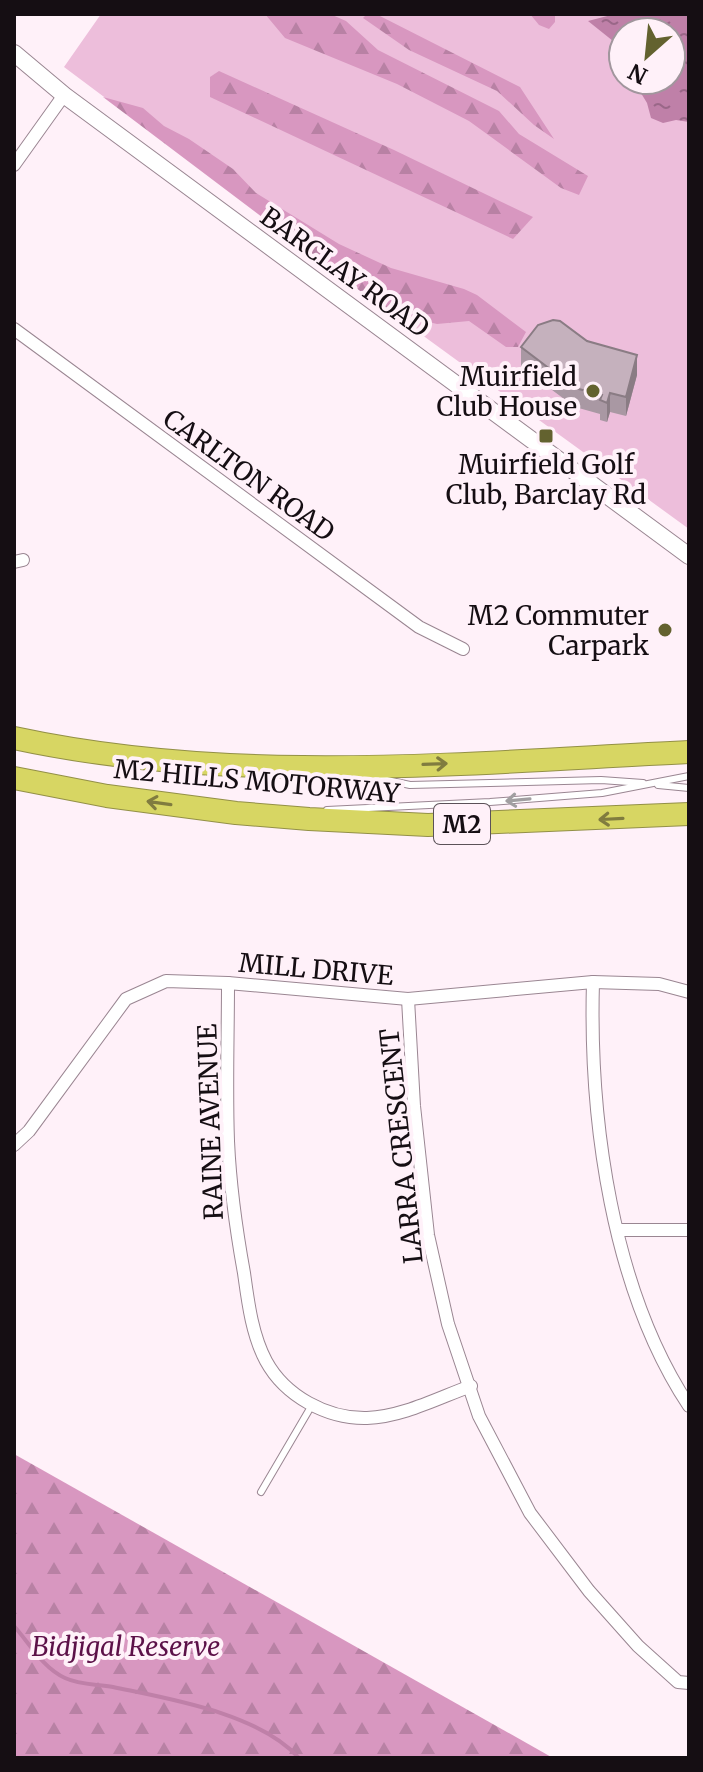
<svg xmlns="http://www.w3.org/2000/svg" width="703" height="1772" font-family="Merriweather,serif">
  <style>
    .grass { fill: #edbedb; fill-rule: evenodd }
    .forest { fill: url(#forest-firs) }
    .water { fill: url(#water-ripples) }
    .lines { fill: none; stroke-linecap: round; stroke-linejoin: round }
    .stream { stroke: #bf80a8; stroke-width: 4 }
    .lane-casing { stroke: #9a8692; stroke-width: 8 }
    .street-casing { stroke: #9a8692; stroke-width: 14 }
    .secondary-casing { stroke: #9a8692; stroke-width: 18 }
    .highway-casing { stroke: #939047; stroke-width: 24 }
    .lane { stroke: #fff; stroke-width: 6 }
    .street { stroke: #fff; stroke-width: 12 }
    .secondary { stroke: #fff; stroke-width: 16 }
    .highway { stroke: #d7d663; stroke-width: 22 }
    .wall { fill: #a998a3 }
    .shaded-wall { fill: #8a7c84 }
    .building { fill: #c5b1bd; stroke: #8a7c84; stroke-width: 2 }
    .oneway { stroke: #807c3f }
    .oneway2 { stroke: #a19fa1 }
    .poi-dot { fill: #63622f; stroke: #fff1f9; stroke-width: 3 }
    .labels { text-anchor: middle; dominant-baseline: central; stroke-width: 8; stroke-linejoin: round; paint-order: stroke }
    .shield { fill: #fff1f9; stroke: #5b5258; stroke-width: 2 }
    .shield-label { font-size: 24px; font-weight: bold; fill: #150e13 }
    .street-label { font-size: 26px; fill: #150e13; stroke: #fff1f9 }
    .poi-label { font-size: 26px; fill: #150e13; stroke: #fff1f9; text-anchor: end }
    .park-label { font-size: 26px; font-style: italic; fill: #5c1048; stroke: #fff1f9 }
  </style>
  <defs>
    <pattern id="forest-firs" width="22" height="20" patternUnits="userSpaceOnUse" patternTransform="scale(2)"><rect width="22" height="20" fill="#d897c0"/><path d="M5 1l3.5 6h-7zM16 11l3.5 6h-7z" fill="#b881a4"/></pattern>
    <pattern id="water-ripples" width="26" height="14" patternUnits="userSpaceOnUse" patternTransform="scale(2)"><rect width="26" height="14" fill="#bf80a8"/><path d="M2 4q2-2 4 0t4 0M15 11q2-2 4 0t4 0" fill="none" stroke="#9a6788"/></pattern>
  </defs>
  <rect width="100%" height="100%" fill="#fff1f9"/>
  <path class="grass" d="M 101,14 L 689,14 L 689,529 L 429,340 L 64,67 ZM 623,32 L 671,32 L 671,80 L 623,80 Z"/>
  <g class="forest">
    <polygon points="265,14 330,14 346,21 378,50 499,111 519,134 588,176 579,195 561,188 469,121 397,84 285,38"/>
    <polygon points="367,14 376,14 520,87 554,139 534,125 497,91 409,50 363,18"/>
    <polygon points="530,14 555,14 555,22 549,29 539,25"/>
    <polygon points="219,71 394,150 533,217 513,239 210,97 210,77"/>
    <polygon points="103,97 143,108 164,126 189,139 233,169 256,193 339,244 391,268 464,289 477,295 526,332 518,347 506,347 469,321 437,324 388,312"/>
    <polygon points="14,1454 553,1758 14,1758"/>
  </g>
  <polygon class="water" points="615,14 689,14 689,122 676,120 663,123 651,118 647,103 633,80 671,80 671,32 623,32 623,49 588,21"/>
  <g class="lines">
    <path class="stream" d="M 14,1626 C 30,1644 43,1668 65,1678 C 80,1685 97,1684 113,1687 C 170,1699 258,1713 299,1758"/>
    <g class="lane-casing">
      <g id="lane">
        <polyline points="368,776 410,785 601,780 643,783"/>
        <polyline points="658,785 689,788"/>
        <polyline points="327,810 490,802 602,793 689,776"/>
        <polyline points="261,1492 312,1405"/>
      </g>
    </g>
    <g class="street-casing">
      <g id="street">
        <polyline points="14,165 64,95"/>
        <polyline points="14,329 419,627 463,649"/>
        <polyline points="14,562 23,560"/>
        <path d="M 593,982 C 589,1120 612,1290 689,1406"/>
        <path d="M 228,983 C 228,1035 226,1088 228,1141 C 230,1185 236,1229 244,1273 C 248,1302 252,1335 266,1361 C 285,1396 327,1419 367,1418 C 402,1417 438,1398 471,1386"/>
        <polyline points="408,999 414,1106 428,1235 448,1324 479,1416 530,1513 589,1591 638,1646 678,1682 689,1683"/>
        <polyline points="14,1145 29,1131 126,999 166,981 228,983 408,999 593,982 659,984 689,992"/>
        <polyline points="618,1230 689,1230"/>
      </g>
    </g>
    <g class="secondary-casing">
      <polyline id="secondary" points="14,53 64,95 689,556"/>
    </g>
    <g class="highway-casing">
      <g id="highway">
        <path d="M 14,738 C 237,786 464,763 689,752"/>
        <polyline points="14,778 107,796 236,813 309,819 428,825 689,814"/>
      </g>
    </g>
    <use href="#lane" class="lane"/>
    <use href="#street" class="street"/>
    <use href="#secondary" class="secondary"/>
    <use href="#highway" class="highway"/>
  </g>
  <polygon class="wall" points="587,341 637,375 626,416 610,412 607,422 600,420 600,414 575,407 521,367 521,347"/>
  <g class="shaded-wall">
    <polygon points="637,355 637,375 626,416 626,397"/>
    <polygon points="610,393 610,412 607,422 607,403"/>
  </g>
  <polygon class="building" points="553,320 560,321 587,341 637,355 626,397 610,393 607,403 600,400 602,395 575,388 521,347 538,325"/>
  <defs><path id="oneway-shaft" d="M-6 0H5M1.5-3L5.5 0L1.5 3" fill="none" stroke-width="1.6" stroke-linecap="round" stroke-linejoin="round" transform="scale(2)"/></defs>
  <g class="oneway">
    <use href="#oneway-shaft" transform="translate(435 764) rotate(-2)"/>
    <use href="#oneway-shaft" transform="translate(159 803) rotate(-172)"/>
    <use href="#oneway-shaft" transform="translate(611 819) rotate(177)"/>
  </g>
  <use class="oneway2" href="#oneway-shaft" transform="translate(518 800) rotate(175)"/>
  <g class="poi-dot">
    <circle cx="593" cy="391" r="8"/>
    <rect x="538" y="428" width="16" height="16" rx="4"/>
    <circle cx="665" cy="630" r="8"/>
  </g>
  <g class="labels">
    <rect class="shield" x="434" y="804" width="56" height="40" rx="6"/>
    <g class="shield-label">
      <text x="462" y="824">M2</text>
    </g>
    <g class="street-label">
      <text transform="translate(345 272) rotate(36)">BARCLAY ROAD</text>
      <text transform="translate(249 475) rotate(36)">CARLTON ROAD</text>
      <text transform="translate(257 781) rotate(5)">M2 HILLS MOTORWAY</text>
      <text transform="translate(316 969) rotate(5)">MILL DRIVE</text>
      <text transform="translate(210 1122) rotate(-92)">RAINE AVENUE</text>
      <text transform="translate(401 1146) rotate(-96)">LARRA CRESCENT</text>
    </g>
    <g class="poi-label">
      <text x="577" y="376">Muirfield<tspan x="577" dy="30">Club House</tspan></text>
      <text x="546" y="464" text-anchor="middle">Muirfield Golf<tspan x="546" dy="30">Club, Barclay Rd</tspan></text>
      <text x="649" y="615">M2 Commuter<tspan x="649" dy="30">Carpark</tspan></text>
    </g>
    <g class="park-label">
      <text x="126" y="1646">Bidjigal Reserve</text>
    </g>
  </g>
  <rect width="703" height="1772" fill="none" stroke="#150e13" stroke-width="32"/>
  <g transform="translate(647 56) rotate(207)"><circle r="38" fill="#fff1f9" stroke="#a1969d" stroke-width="2"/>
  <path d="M0-6L14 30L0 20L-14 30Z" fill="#63622f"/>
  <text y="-12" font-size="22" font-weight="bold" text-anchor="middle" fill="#150e13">N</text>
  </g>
</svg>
